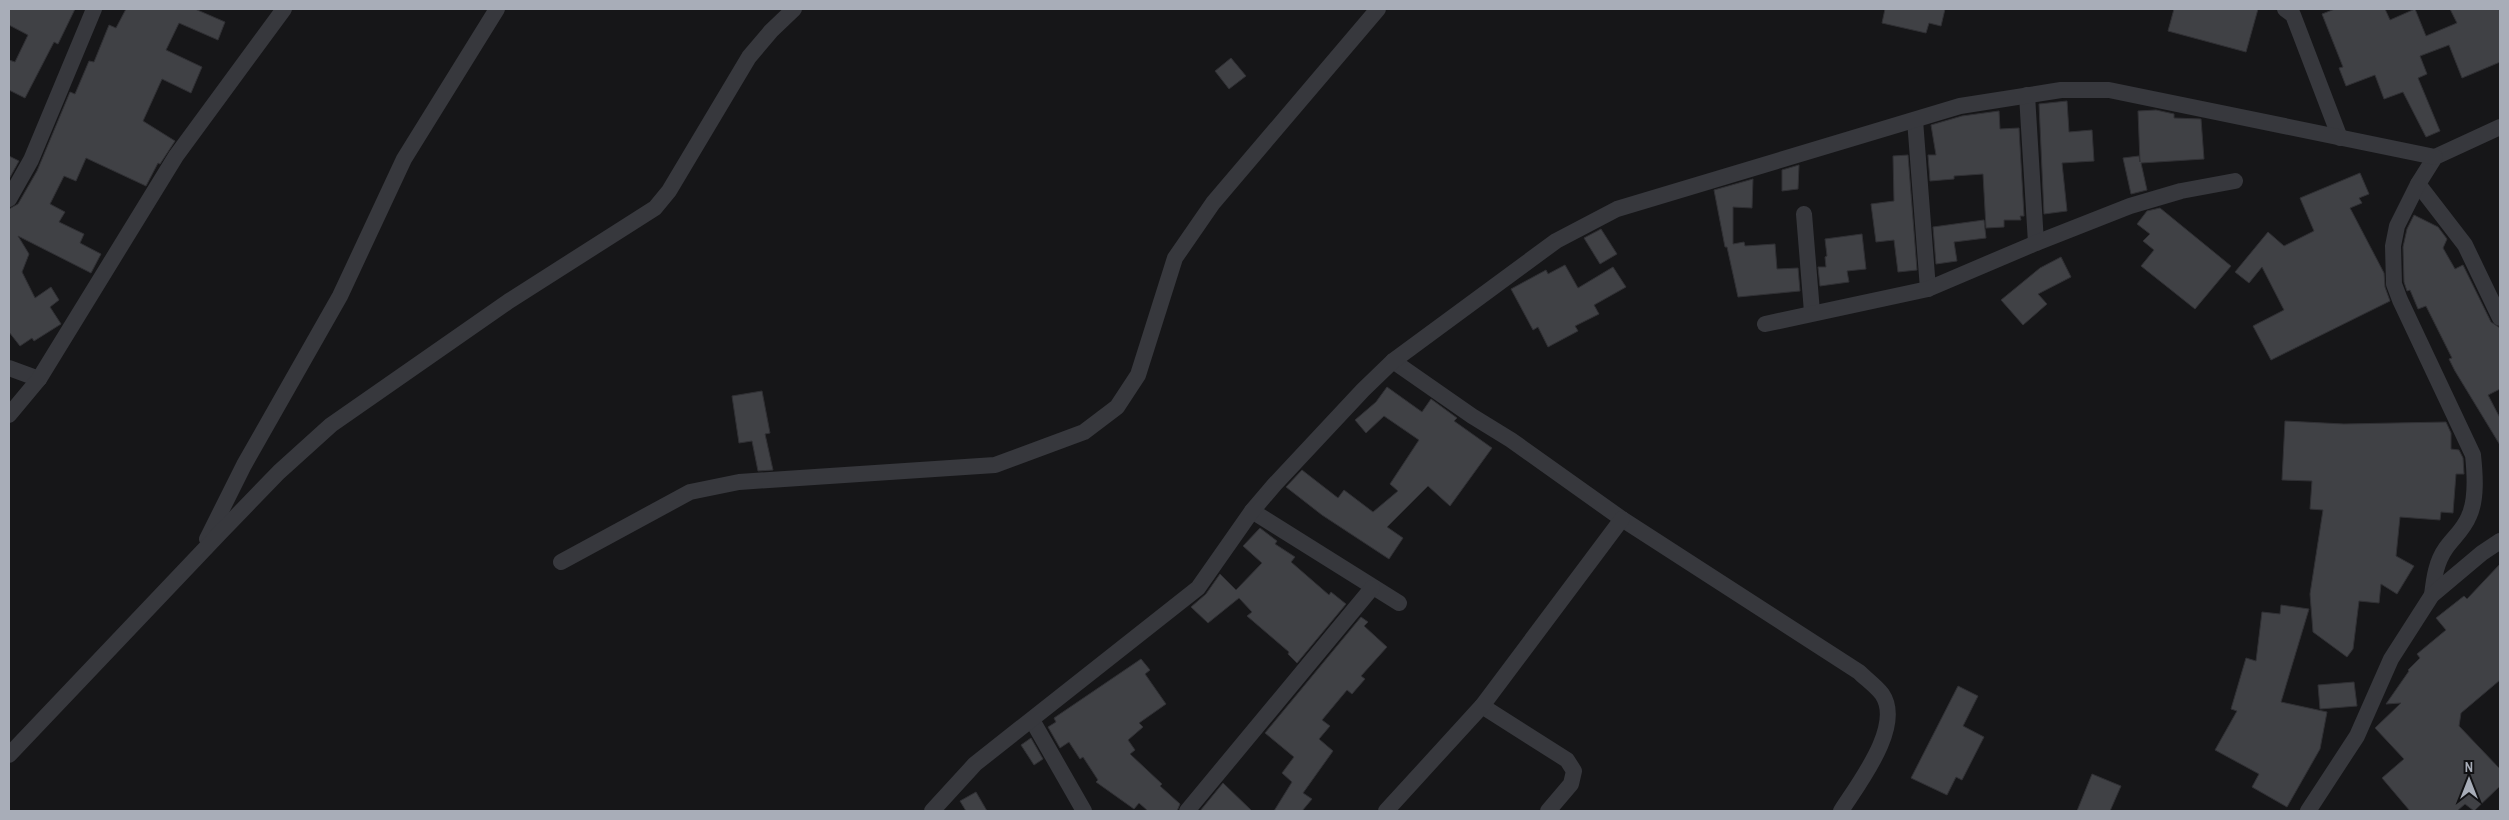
<svg xmlns="http://www.w3.org/2000/svg" width="2509" height="820" font-family="'Archivo Narrow',sans-serif">
  <style>
    .building { fill: #404145; stroke: #303034 }
    .lines { fill: none; stroke-linecap: round; stroke-linejoin: round }
    .street { stroke: #37383d; stroke-width: 16 }
  </style>
  <rect width="100%" height="100%" fill="#161618"/>
  <g class="building">
    <polygon points="9,9 75,9 58,44 54,42 25,98 9,90 9,60 15,62 28,35 9,25"/>
    <polygon points="126,9 195,9 225,22 218,40 179,23 166,50 202,67 191,93 162,79 143,121 175,141 160,164 158,163 146,186 86,158 76,181 64,176 50,204 65,212 59,222 84,234 80,243 101,254 91,273 18,236 29,254 22,272 35,298 51,287 59,300 50,307 61,324 34,341 32,338 20,346 9,332 9,209 18,204 37,171 70,92 75,94 89,61 94,62 109,25 116,28"/>
    <polygon points="1885,9 1945,9 1941,26 1929,23 1926,33 1882,23"/>
    <polygon points="2174,9 2258,9 2246,52 2168,31"/>
    <polygon points="2335,9 2385,9 2390,20 2415,9 2426,36 2457,23 2450,9 2500,9 2500,62 2462,78 2449,45 2420,56 2427,74 2418,78 2440,131 2426,137 2403,92 2384,99 2375,75 2346,86 2339,68 2343,67 2322,14"/>
    <polygon points="1231,58 1246,76 1229,89 1215,71"/>
    <polygon points="2067,101 2069,132 2092,130 2094,161 2062,163 2067,211 2044,214 2039,104"/>
    <polygon points="2156,110 2174,114 2174,118 2201,119 2204,159 2141,163 2147,190 2131,194 2123,158 2139,156 2140,162 2138,111"/>
    <polygon points="1999,111 2000,129 2019,128 2024,216 2020,216 2021,220 2004,220 2004,227 1986,228 1983,174 1954,176 1954,179 1930,181 1928,155 1936,155 1931,125 1962,116"/>
    <polygon points="1908,155 1917,270 1898,272 1894,240 1876,242 1871,204 1894,201 1893,156"/>
    <polygon points="9,156 19,161 9,179"/>
    <polygon points="1799,165 1798,189 1782,191 1782,170"/>
    <polygon points="2360,173 2369,194 2359,198 2362,203 2350,208 2384,273 2385,287 2390,301 2271,360 2253,326 2284,310 2262,267 2249,283 2235,272 2268,232 2284,246 2314,231 2300,198"/>
    <polygon points="1753,179 1752,208 1733,207 1733,244 1744,242 1745,246 1775,244 1777,269 1798,268 1800,291 1738,297 1727,247 1725,247 1714,190"/>
    <polygon points="2160,208 2231,266 2195,309 2141,266 2154,250 2143,241 2150,234 2137,224 2147,211"/>
    <polygon points="2414,215 2438,227 2447,239 2443,248 2455,269 2463,265 2491,322 2500,328 2500,389 2488,395 2500,418 2500,445 2455,371 2449,359 2452,358 2426,306 2418,309 2410,290 2407,291 2404,282 2403,247 2407,229"/>
    <polygon points="1984,220 1986,238 1954,242 1957,261 1936,264 1933,227"/>
    <polygon points="1601,229 1617,254 1600,264 1584,238"/>
    <polygon points="1862,234 1866,269 1847,271 1849,282 1820,286 1818,267 1826,267 1825,257 1827,256 1825,239"/>
    <polygon points="2061,257 2071,277 2038,294 2047,304 2023,325 2001,300 2040,268"/>
    <polygon points="1565,265 1578,288 1613,267 1626,287 1594,305 1599,314 1575,326 1578,331 1548,347 1538,327 1533,330 1511,289 1546,270 1548,274"/>
    <polygon points="1387,387 1422,412 1431,399 1457,418 1454,421 1492,448 1450,506 1428,486 1387,527 1403,538 1389,559 1322,515 1286,487 1302,470 1338,498 1344,490 1373,512 1398,491 1390,484 1419,440 1384,416 1366,433 1355,420 1376,402"/>
    <polygon points="762,391 770,433 765,434 773,470 758,471 752,441 739,443 732,396"/>
    <polygon points="2285,421 2344,424 2446,422 2451,433 2451,449 2459,450 2463,458 2464,474 2456,474 2453,513 2441,512 2440,520 2400,517 2396,556 2414,566 2397,594 2381,584 2379,603 2359,601 2353,649 2347,657 2313,632 2310,594 2323,510 2310,509 2312,481 2282,480"/>
    <polygon points="1260,528 1277,541 1275,544 1295,557 1291,562 1329,595 1331,592 1346,604 1297,663 1288,654 1289,652 1247,616 1252,612 1239,598 1208,623 1191,607 1206,594 1220,574 1236,590 1262,563 1243,546"/>
    <polygon points="2500,564 2500,680 2461,713 2459,726 2500,769 2500,786 2474,811 2465,804 2457,811 2410,811 2382,778 2404,759 2375,728 2401,703 2386,704 2409,671 2408,670 2420,658 2417,654 2446,630 2436,618 2464,596 2467,599"/>
    <polygon points="2281,605 2309,609 2281,702 2327,712 2320,749 2287,807 2252,787 2259,774 2215,750 2237,711 2231,709 2246,658 2256,661 2262,612 2280,614"/>
    <polygon points="1361,617 1368,622 1364,626 1387,647 1361,676 1365,679 1352,694 1347,690 1322,720 1330,726 1319,739 1333,751 1303,793 1312,799 1302,811 1274,811 1292,782 1282,773 1294,757 1265,733"/>
    <polygon points="1141,659 1150,670 1145,674 1166,704 1139,723 1143,727 1128,740 1135,750 1130,754 1162,784 1160,786 1180,804 1177,811 1148,811 1139,803 1134,809 1096,782 1098,780 1083,757 1080,759 1069,742 1060,748 1048,727 1056,722 1054,718"/>
    <polygon points="2354,682 2357,706 2320,709 2318,685"/>
    <polygon points="1958,686 1978,696 1963,726 1984,737 1962,780 1956,777 1947,795 1911,778"/>
    <polygon points="1031,738 1043,759 1034,765 1021,745"/>
    <polygon points="2092,774 2121,786 2110,811 2077,811"/>
    <polygon points="1223,783 1252,811 1200,811"/>
    <polygon points="976,792 987,811 966,811 960,801"/>
  </g>
  <g class="lines">
    <g class="street">
      <polyline points="2285,9 2293,15 2340,138"/>
      <polyline points="2027,95 2036,243"/>
      <polyline points="1915,120 1928,289"/>
      <polyline points="2418,184 2465,245 2500,318"/>
      <polyline points="9,199 31,160 94,9"/>
      <polyline points="1804,214 1812,312"/>
      <polyline points="1765,324 1928,289 2036,243 2130,206 2181,191 2235,181"/>
      <path d="M 1393,361 L 1472,416 L 1511,440 L 1622,519 L 1859,672 C 1866,679 1876,686 1882,694 C 1904,726 1858,784 1841,811"/>
      <polyline points="9,368 39,379"/>
      <polyline points="9,415 39,379 176,156 284,9"/>
      <polyline points="1252,511 1399,603"/>
      <polyline points="207,539 244,465 340,296 404,159 497,9"/>
      <polyline points="561,562 690,492 739,482 995,465 1084,432 1117,407 1138,375 1175,258 1213,203 1378,9"/>
      <path d="M 2432,595 C 2434,578 2436,562 2446,548 C 2454,537 2464,529 2469,516 C 2477,499 2475,474 2473,455 L 2400,300 L 2394,284 L 2393,246 L 2397,226 L 2418,184 L 2435,157 L 2500,127"/>
      <polyline points="1482,706 1567,760 1574,771 1571,784 1548,811"/>
      <polyline points="1032,720 1084,811"/>
      <polyline points="9,755 220,533 279,472 331,425 509,301 655,208 669,191 749,57 771,31 794,9"/>
      <polyline points="932,811 975,764 1198,588 1252,511 1275,484 1363,390 1393,361 1556,241 1617,209 1960,106 2061,90 2109,90 2435,157"/>
      <polyline points="1187,811 1372,588"/>
      <polyline points="1386,811 1482,706 1622,519"/>
      <polyline points="2308,811 2357,736 2391,659 2432,595 2482,553 2500,541"/>
    </g>
  </g>
  <rect width="2509" height="820" fill="none" stroke="#a8adb8" stroke-width="20"/>
  <g transform="translate(2469 780)" stroke="#111113" stroke-width="4" paint-order="stroke">
  <path d="M0-4L9 19L0 12L-9 19Z" fill="#a8adb8"/>
  <text y="-8" font-size="14" font-weight="bold" text-anchor="middle" fill="#a8adb8">N</text>
  </g>
</svg>
